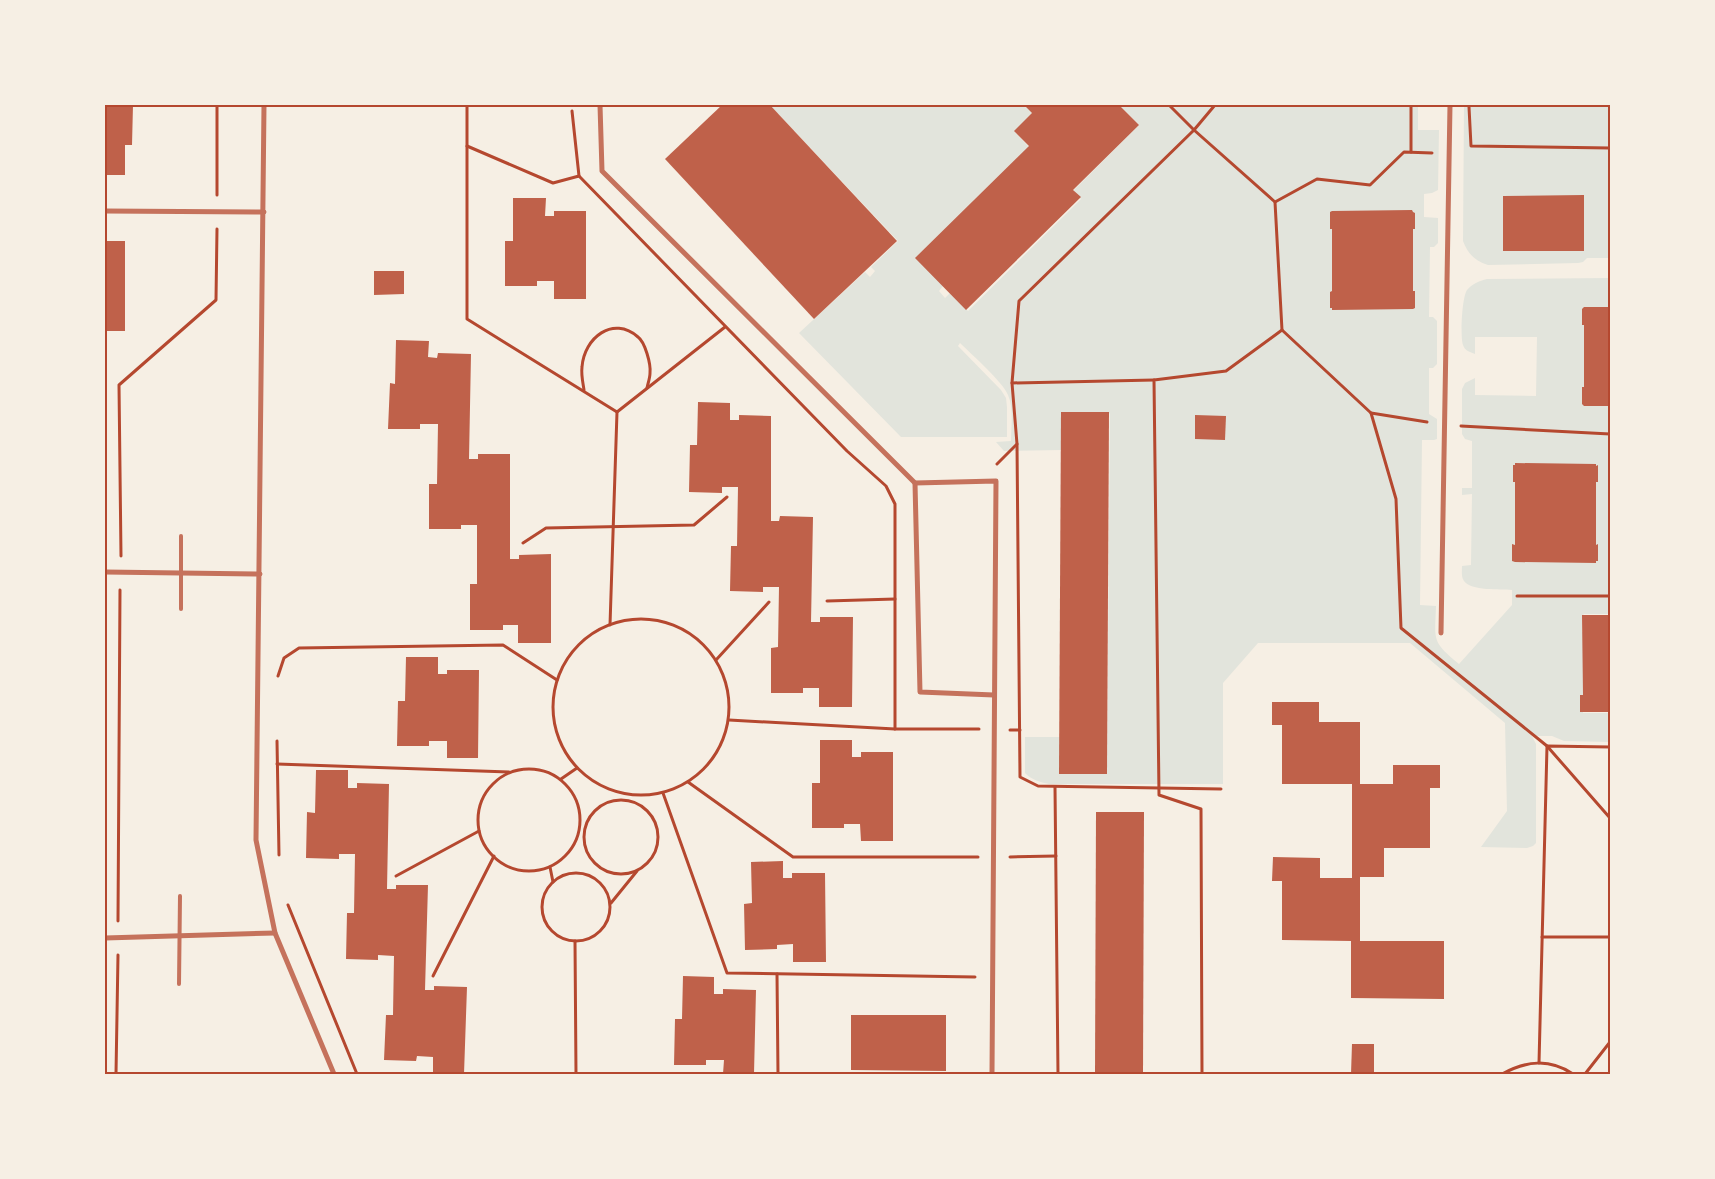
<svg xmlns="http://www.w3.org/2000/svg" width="1715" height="1179" font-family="'IBM Plex Serif',serif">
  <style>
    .green { fill: #e2e4dc }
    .building { fill: #bf614a }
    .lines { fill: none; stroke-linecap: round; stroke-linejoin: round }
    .path { stroke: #b5482f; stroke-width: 3 }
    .service { stroke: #c5725c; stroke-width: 4 }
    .minor { stroke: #c5725c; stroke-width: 5 }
    .neatline { fill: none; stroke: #b5482f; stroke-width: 2 }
  </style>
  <rect width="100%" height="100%" fill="#f6efe4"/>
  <g class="green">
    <path d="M 770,105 L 1024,105 L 1033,114 L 1015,132 L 1029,147 L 943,286 L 939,291 L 945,298 L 950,293 L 968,311 L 1081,199 L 1073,191 L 1139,125 L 1119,105 L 1418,105 L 1418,130 L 1439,130 L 1438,190 L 1432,193 L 1424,194 L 1424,217 L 1438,218 L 1438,243 L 1434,247 L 1430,247 L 1429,317 L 1433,317 L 1437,321 L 1437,364 L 1433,368 L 1429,368 L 1429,414 L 1437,419 L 1437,439 L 1434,440 L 1422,440 L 1420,605 L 1436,606 C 1435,640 1431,641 1459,664 L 1512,605 L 1512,590 C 1500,589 1471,591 1464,581 C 1461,577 1462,571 1462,566 L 1471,565 L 1472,494 L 1462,495 L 1462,488 L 1472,488 L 1472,441 L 1465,439 L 1462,434 L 1462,389 L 1465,383 L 1475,378 L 1475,395 L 1536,396 L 1537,337 L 1475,337 L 1475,354 C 1470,352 1465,351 1463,345 C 1460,337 1462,297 1467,290 C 1472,284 1479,281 1487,279 L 1610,278 L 1610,614 L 1584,614 L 1582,616 L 1582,632 L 1584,632 L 1583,695 L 1581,695 L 1583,713 L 1610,713 L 1610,742 L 1564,741 L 1552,736 L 1532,736 L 1536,744 L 1536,843 L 1533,846 L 1527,848 L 1481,847 L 1507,811 L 1505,723 L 1410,643 L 1258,643 L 1223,683 L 1223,784 L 1049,784 C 1040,782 1032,780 1025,773 L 1025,737 L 1061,737 L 1061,774 L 1107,774 L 1110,413 L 1062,450 L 1004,451 L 996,442 L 1011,441 C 1011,427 1014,408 1008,395 C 1003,382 971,354 960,343 L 958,346 L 1001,390 L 1006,398 L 1007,407 L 1007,437 L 901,437 L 799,333 L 865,272 L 870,277 L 875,271 L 871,267 L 898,241 Z"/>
    <path d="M 1464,105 L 1610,105 L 1610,258 L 1587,258 L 1583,262 L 1578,263 L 1488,265 C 1475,261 1468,254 1463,241 Z"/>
  </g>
  <g class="building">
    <polygon points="105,105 133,105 132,145 125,145 125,175 105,175"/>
    <polygon points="722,105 770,105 897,241 814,319 665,159"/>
    <polygon points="1024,105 1119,105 1139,125 1073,190 1081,197 966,310 915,258 1029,146 1014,131 1032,113"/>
    <polygon points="1584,195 1584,251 1503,251 1503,196"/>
    <polygon points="513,198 546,198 545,216 554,216 554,211 586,211 586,299 554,299 554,281 537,281 537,286 505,286 505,241 513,241"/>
    <polygon points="1412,210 1413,212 1415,213 1415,229 1413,229 1413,291 1415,291 1415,308 1413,309 1332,310 1332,308 1330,308 1330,292 1332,291 1332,229 1330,229 1330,212 1332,211"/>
    <rect x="105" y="241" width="20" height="90"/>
    <polygon points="374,271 404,271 404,294 374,295"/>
    <polygon points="1584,307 1610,307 1610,406 1584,406 1582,404 1582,387 1584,387 1584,325 1582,325 1582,309"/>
    <polygon points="396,340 429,341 428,357 437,358 438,353 471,354 469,459 478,459 478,454 510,454 510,559 519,559 519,555 551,554 551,643 518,643 518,625 503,625 503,630 470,630 470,584 477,584 477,525 461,525 461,529 429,529 429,484 437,484 438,424 420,424 420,429 388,429 390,383 395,384"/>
    <polygon points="698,402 730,403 730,420 739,420 739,415 771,416 771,521 779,521 780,516 813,517 811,622 820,622 820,617 853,617 852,707 819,707 819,688 803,688 803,693 771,693 771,648 778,647 779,587 763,587 763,592 730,591 731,546 737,546 738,487 722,487 722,493 689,492 690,445 697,445"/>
    <polygon points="1061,412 1109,412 1107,774 1059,774"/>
    <polygon points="1195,415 1226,416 1225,440 1195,439"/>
    <polygon points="1515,463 1596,464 1596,466 1598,465 1598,482 1596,482 1596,545 1598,544 1598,561 1596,561 1596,563 1515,562 1512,561 1512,544 1515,545 1515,482 1513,482 1513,465 1515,465"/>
    <polygon points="1582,615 1610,615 1610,712 1580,712 1580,695 1583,695"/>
    <polygon points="406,657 438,657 438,674 447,674 447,670 479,670 478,758 447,758 447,741 429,741 429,746 397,746 398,701 405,701"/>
    <polygon points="1272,702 1319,702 1319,722 1360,722 1360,784 1393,784 1393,765 1440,765 1440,788 1430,788 1430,848 1384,848 1384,877 1360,877 1360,941 1444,941 1444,999 1351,998 1351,941 1282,940 1282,881 1272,881 1273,857 1320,858 1320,878 1352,878 1352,784 1282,784 1282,725 1272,725"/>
    <polygon points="820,740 852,740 852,757 861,757 861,752 893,752 893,841 861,841 860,824 844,824 844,828 812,828 812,783 820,783"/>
    <polygon points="316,770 348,770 348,788 357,788 357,783 389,784 387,889 396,889 396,885 428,885 425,990 434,990 434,986 467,987 464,1074 433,1074 433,1057 417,1056 416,1061 384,1060 386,1015 393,1015 394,956 378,955 378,960 346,959 347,913 354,913 355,854 339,854 339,859 306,858 307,812 315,813"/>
    <polygon points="1096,812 1144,812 1143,1074 1095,1074"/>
    <polygon points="783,861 783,878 792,878 792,873 825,873 826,962 793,962 793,944 777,945 777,949 745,950 744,904 752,903 751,862"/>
    <polygon points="683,976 714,977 714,994 723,994 723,989 756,990 754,1074 723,1074 724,1060 706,1060 706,1065 674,1065 675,1019 682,1019"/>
    <polygon points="851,1015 946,1015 946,1071 851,1070"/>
    <polygon points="1352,1044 1374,1044 1374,1074 1351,1074"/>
  </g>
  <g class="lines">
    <g class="path">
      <polyline points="467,105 467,319 617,412 725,327"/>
      <polyline points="1169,105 1194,130 1275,202 1282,330 1371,413 1396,499 1401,628 1547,746 1610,818"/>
      <polyline points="1469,107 1471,146 1610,148"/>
      <polyline points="572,111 579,176 847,451 886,486 895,504 895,729 979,729"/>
      <polyline points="467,146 553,183 579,176"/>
      <polyline points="1411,152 1411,105"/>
      <polyline points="217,195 217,105"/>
      <polyline points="1275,202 1317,179 1370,185 1404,152 1432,153"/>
      <polyline points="1012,383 1154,380"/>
      <path d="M 584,390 C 583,383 581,375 582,367 C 584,338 613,315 638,337 C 645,342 651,364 650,373 C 650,378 648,383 647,388"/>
      <polyline points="1371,413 1427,422"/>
      <polyline points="1461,426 1610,434"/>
      <polyline points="1017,444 1020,777 1038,786 1221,789"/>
      <polyline points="997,464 1017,444 1012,383 1019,301 1194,130 1215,105"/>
      <polyline points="523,543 546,528 694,525 727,497"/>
      <polyline points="121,556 119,385 216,300 217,229"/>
      <polyline points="1517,596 1610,596"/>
      <polyline points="827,601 895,599"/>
      <circle cx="641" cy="707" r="88"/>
      <polyline points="610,625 617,412"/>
      <polyline points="716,660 769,602"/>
      <polyline points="278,676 284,658 299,648 503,645 557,680"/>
      <polyline points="729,720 895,729"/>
      <polyline points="1010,730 1020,730"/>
      <polyline points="277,741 279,855"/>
      <polyline points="277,764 509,772"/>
      <circle cx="529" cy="820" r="51"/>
      <polyline points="561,779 577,768"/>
      <polyline points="688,782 793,857 978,857"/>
      <polyline points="1055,787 1058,1074"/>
      <polyline points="663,793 727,973 975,977"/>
      <circle cx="621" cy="837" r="37"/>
      <polyline points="1010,857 1056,856"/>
      <polyline points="550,867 553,882"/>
      <circle cx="576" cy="907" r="34"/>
      <polyline points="396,876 479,831"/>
      <polyline points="611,903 637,871"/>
      <polyline points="288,905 357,1074"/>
      <polyline points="118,921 120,590"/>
      <polyline points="1542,937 1610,937"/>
      <polyline points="575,941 576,1074"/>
      <polyline points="777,974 778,1074"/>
      <polyline points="433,976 494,856"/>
      <polyline points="1539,1063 1547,746 1610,747"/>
      <polyline points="116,1074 118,955"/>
      <polyline points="1202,1074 1201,809 1159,795 1154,380 1226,371 1282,330"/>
      <path d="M 1502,1074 C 1526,1061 1549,1058 1573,1074"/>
      <polyline points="1585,1074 1610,1042"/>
    </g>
    <g class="service">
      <polyline points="181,536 181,609"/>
      <polyline points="179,984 180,896"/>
    </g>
    <g class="minor">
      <polyline points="264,105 256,840 275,933 334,1074"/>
      <polyline points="600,105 602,171 915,483 996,481 992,1074"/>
      <polyline points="105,211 264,212"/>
      <polyline points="915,483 920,692 994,695"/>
      <polyline points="105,572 260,574"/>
      <polyline points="1441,633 1450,105"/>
      <polyline points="105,938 275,933"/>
    </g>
  </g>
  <rect width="1715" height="1179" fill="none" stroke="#f6efe4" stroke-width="212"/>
  <rect x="106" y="106" width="1503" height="967" class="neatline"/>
</svg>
